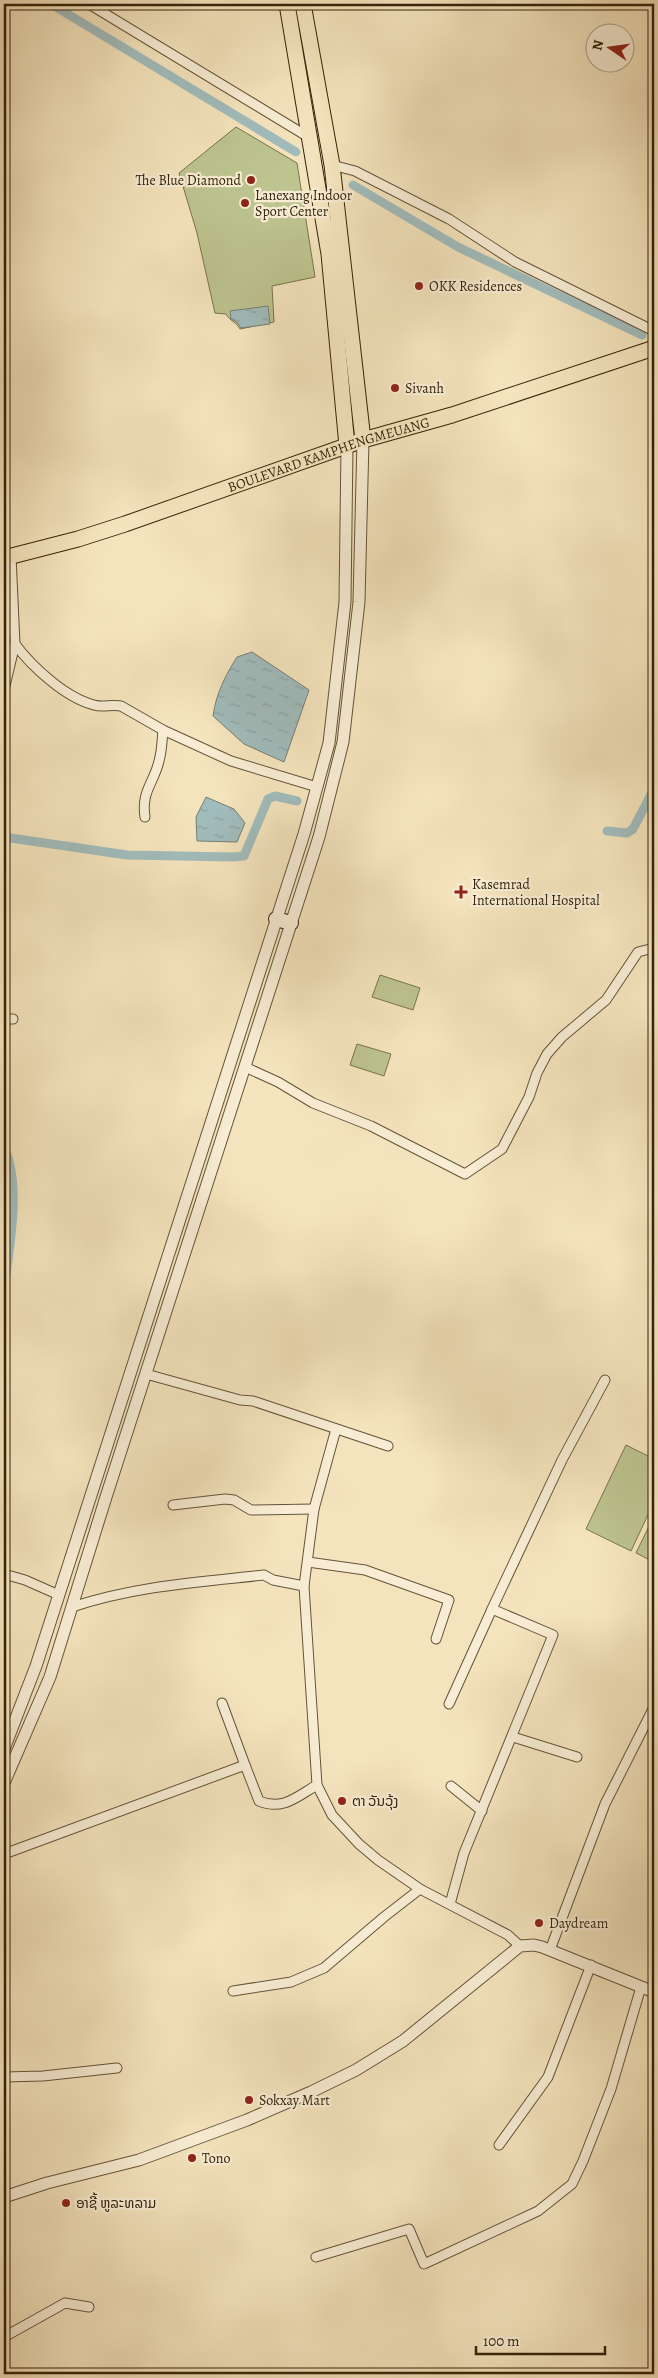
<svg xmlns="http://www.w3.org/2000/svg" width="658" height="2378" font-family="Alegreya,'Noto Sans Lao',serif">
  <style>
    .green { fill: #bdc490; stroke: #79744e }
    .water { fill: url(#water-ripples); stroke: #767f75 }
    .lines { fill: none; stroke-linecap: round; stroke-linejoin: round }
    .canal { stroke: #a1bcbc; stroke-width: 9 }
    .minor-casing { stroke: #655338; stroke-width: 11 }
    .tertiary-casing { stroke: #655338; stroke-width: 13 }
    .secondary-casing { stroke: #35230b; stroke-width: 16 }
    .primary-casing { stroke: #35230b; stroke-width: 17 }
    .minor { stroke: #f8edd4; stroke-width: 9 }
    .tertiary { stroke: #f8edd4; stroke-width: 11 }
    .secondary { stroke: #f8edd4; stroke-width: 14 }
    .primary { stroke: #f4e4bd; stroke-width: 15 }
    .poi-dot { fill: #8f2418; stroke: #f8edd4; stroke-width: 2 }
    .labels { text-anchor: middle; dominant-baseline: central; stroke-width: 4.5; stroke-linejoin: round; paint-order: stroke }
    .poi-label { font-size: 14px; fill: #35230b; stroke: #f8edd4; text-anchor: start }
    .street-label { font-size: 14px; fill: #35230b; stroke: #f8edd4 }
  </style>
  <defs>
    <pattern id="water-ripples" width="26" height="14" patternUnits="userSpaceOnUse" patternTransform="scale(1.25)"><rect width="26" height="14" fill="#a1bcbc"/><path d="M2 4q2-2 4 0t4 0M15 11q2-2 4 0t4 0" fill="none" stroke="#8ba1a0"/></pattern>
  </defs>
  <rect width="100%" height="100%" fill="#f4e4bd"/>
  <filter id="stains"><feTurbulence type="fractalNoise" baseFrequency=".004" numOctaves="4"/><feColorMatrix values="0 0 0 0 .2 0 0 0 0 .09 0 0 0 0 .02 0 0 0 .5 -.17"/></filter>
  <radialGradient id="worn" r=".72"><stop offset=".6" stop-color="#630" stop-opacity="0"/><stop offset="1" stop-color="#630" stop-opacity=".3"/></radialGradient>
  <g class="green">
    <path d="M 236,127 L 297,163 L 315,277 L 272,286 L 274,322 L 240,329 C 236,322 230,321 226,314 L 215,313 L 197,233 L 179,173 Z"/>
    <polygon points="380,975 420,988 413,1010 372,997"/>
    <polygon points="357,1044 391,1054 384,1076 350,1065"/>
    <polygon points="626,1445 654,1459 654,1502 631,1551 586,1529"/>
    <polygon points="654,1516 654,1562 636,1553"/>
  </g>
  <g class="water">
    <polygon points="268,306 270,324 241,328 237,322 231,319 230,311"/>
    <path d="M 252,652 L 309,690 L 284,762 L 244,744 L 213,716 C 216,694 225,676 237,657 Z"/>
    <polygon points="206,797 234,809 245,823 237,842 197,841 196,817"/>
  </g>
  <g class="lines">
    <g class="canal">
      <polyline points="51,4 296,152"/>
      <polyline points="353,185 458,247 642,335"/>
      <polyline points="607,831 627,833 633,829 654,789"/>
      <polyline points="4,837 127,855 232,857 244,856 268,799 275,796 297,801"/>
      <path d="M 4,1147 C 22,1186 9,1248 4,1290"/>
    </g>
    <g class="minor-casing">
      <g id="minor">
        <polyline points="89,4 310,138"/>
        <polyline points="332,165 355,171 449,219 515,262 654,331"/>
        <path d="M 15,644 C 32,667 66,698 94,705 C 103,708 111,704 121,706 L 163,730 L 231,761 L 317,787"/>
        <polyline points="4,690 15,644 11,556"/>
        <path d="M 145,817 C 141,791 154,783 159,761 C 162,751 162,740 163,730"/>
        <polyline points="4,1019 13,1019"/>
        <polyline points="245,1067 278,1082 313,1103 371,1126 465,1174 502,1149 529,1097 537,1073 547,1054 562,1037 606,1000 638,952 654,948"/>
        <polyline points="146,1374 240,1400 253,1401 388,1446"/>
        <polyline points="336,1429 314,1509 304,1586 317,1785 332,1815 359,1844 378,1860 420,1889 508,1935 520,1946"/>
        <polyline points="173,1505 225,1499 234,1500 251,1510 314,1509"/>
        <polyline points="308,1562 365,1570 449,1600 436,1639"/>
        <polyline points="4,1574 25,1580 59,1595"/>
        <path d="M 72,1607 C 135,1586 199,1582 264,1575 L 273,1580 L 304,1586"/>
        <polyline points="492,1609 562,1460 605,1380"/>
        <polyline points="222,1703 245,1765"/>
        <polyline points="449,1704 492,1609 553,1635 464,1853 450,1904"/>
        <polyline points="513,1737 577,1757"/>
        <polyline points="451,1786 482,1811"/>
        <path d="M 4,1854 L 245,1765 L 259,1801 C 283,1811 296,1797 317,1785"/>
        <polyline points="550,1950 605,1804 654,1707"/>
        <polyline points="233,1991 291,1982 324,1968 384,1917 420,1889"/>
        <polyline points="4,2077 43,2076 117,2068"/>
        <polyline points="499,2145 548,2077 591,1965"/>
        <polyline points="316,2257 409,2229 424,2264 538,2211 572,2184 583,2161 611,2089 641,1987"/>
        <polyline points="4,2337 65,2303 89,2307"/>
      </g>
    </g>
    <g class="tertiary-casing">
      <g id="tertiary">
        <polyline points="4,1749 36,1666 304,834 329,743 345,602 347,446"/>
        <polyline points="4,1783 50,1677 106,1497 319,837 343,742 359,602 363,440"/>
        <polyline points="4,2197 47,2183 139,2160 247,2120 311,2092 356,2070 403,2041 520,1946 534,1945 542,1947 654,1992"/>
      </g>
    </g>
    <g class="secondary-casing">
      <polyline id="secondary" points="276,919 291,923"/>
    </g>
    <g class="primary-casing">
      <g id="primary">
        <polyline points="287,4 329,254 347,446"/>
        <polyline points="303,4 332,165 363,440"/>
        <path id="s1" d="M 4,558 L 78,539 L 125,524 L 363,440 L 452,415 L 654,348"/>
      </g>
    </g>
    <use href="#minor" class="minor"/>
    <use href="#tertiary" class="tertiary"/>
    <use href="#secondary" class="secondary"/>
    <use href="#primary" class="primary"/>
  </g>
  <g class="poi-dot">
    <circle cx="251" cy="180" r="5"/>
    <circle cx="245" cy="203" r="5"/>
    <circle cx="419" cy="286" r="5"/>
    <circle cx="395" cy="388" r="5"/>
    <path d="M458.5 884.5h5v5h5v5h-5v5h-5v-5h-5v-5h5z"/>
    <circle cx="342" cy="1801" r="5"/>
    <circle cx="539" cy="1923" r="5"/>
    <circle cx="249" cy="2100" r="5"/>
    <circle cx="192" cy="2158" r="5"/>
    <circle cx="66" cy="2203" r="5"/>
  </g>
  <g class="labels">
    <g class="poi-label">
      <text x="241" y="180" text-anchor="end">The Blue Diamond</text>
      <text x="255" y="195">Lanexang Indoor<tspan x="255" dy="16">Sport Center</tspan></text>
      <text x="429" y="286">OKK Residences</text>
      <text x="405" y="388">Sivanh</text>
      <text x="472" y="884">Kasemrad<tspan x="472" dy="16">International Hospital</tspan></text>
      <text x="352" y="1801">ຕາ ວັນວຸ້ງ</text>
      <text x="549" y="1923">Daydream</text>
      <text x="259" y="2100">Sokxay Mart</text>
      <text x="202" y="2158">Tono</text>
      <text x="76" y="2203">ອາຊີ້ ຫູລະທລາມ</text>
    </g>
    <g class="street-label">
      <text stroke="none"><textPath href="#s1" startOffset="341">BOULEVARD KAMPHENGMEUANG</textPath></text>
    </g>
  </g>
  <rect width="658" height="2378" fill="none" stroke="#f4e4bd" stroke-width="20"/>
  <rect x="5" y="5" width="648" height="2368" fill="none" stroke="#35230b" stroke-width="2.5"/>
  <rect x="10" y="10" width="638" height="2358" fill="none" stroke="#35230b"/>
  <g transform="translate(610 48) rotate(283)"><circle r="24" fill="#f8edd4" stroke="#aa9c84"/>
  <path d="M0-4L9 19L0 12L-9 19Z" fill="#8f2418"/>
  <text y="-8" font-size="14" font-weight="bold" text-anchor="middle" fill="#35230b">N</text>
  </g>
  <path d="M476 2346v8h129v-8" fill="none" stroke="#35230b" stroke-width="2.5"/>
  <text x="483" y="2346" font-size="15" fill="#35230b" stroke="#f8edd4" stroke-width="4" paint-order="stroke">100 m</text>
  <rect width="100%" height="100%" filter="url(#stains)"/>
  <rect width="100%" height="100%" fill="url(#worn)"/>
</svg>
